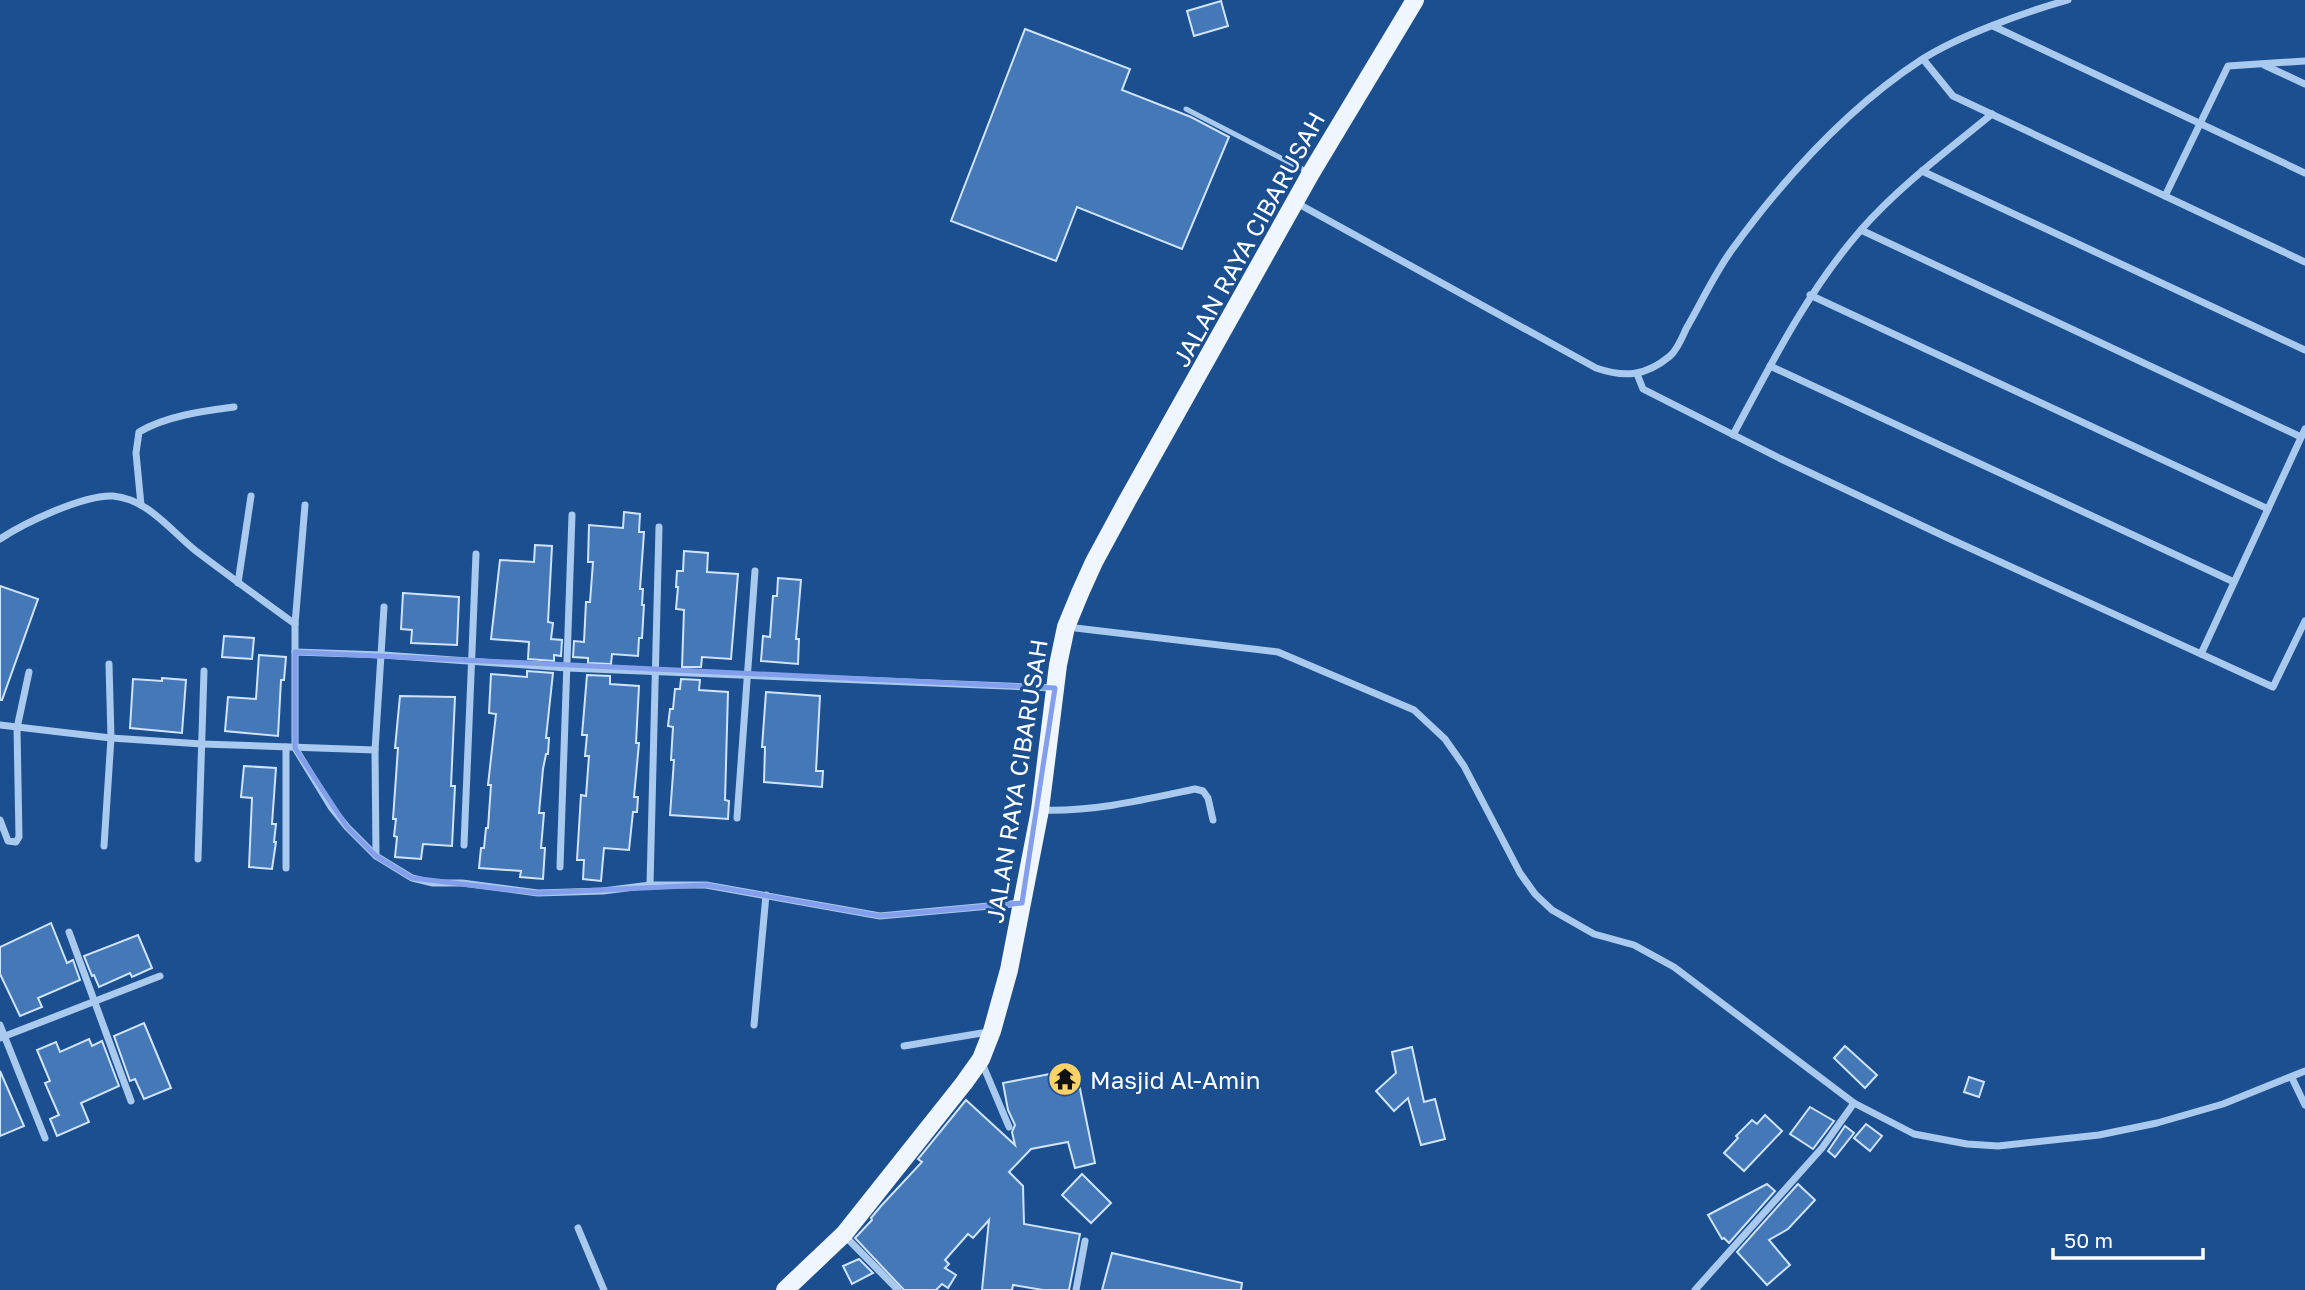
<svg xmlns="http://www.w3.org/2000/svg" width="2305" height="1290" font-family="'Golos Text',sans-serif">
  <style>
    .building { fill: #4478b7; stroke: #cfe3fa; stroke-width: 2 }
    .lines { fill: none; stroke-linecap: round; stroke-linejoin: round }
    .service { stroke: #a9c9ee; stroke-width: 5 }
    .minor { stroke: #a9c9ee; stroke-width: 7 }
    .primary { stroke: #f0f6ff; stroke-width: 18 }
    .marked { fill: none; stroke: #839eea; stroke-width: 5; stroke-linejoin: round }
    .labels { text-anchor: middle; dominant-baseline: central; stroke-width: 6; stroke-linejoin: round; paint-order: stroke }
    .street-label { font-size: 24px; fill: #fff; stroke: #1b4f8f }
    .poi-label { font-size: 24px; fill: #fff; stroke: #1b4f8f; text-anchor: start }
  </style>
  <rect width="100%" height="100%" fill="#1b4f8f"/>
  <g class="building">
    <polygon points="1221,1 1228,26 1194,36 1187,11"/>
    <polygon points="1025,29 1130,69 1122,90 1191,117 1229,137 1182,249 1077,207 1056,261 951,221"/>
    <polygon points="624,512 640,514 639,532 644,532 640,589 643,589 642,605 644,605 642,638 639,638 638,656 612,654 611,664 588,663 588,658 573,657 574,641 584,642 586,602 590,602 593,562 588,562 589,525 623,528"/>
    <polygon points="535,545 552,546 548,622 553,623 551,639 562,640 561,656 554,655 554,661 528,659 529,642 491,639 500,560 534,562"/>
    <polygon points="684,551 708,553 707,572 738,574 731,659 702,657 701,667 682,667 684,610 676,609 678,587 676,587 677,571 683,571"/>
    <polygon points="778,578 801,580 796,639 799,639 798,664 761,661 763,636 770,637 773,596 777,596"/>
    <polygon points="0,586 38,599 2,700 0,700"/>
    <polygon points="403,593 459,597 457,645 411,643 412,630 401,629"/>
    <polygon points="224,636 254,638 252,659 222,657"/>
    <polygon points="259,655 286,657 284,680 281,680 278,736 225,731 228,697 256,699"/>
    <polygon points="527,671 553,673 546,738 549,738 548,754 546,754 543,769 539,813 544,813 541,848 545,848 543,879 520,877 521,871 479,868 481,848 484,848 486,828 488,828 491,785 488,785 496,714 489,713 491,674 527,677"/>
    <polygon points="587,675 610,676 610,684 639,686 636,743 639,743 634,797 638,797 637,812 633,812 629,850 604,848 601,881 583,879 584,860 577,860 581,795 586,796 589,756 585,756 587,735 582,735"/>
    <polygon points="162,678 186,680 182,733 130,728 133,679 162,681"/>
    <polygon points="681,679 700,680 699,690 728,692 725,800 729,801 728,819 670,815 674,760 671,760 673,727 668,726 670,709 673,709 675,689 680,689"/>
    <polygon points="766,692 820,696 816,771 823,771 822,787 764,782 765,747 762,747"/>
    <polygon points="400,696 455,697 451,786 455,786 452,846 423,844 421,859 395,857 397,837 394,836 396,819 393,819 398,748 395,748"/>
    <polygon points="244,766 276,768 272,824 276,824 274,842 276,842 272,869 249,867 252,798 241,797"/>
    <polygon points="51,923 67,963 73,960 80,980 38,998 42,1007 20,1016 0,974 0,947"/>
    <polygon points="138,935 152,968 132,977 130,973 99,987 94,975 92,976 84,956"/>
    <polygon points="144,1023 171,1088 144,1099 135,1079 130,1081 114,1036"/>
    <polygon points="89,1039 92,1046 102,1041 119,1086 81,1103 89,1122 57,1136 50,1119 59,1115 45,1083 50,1081 37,1050 56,1042 60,1052"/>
    <polygon points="1845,1046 1877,1075 1865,1088 1834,1058"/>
    <polygon points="1412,1047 1424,1102 1435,1099 1445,1139 1421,1145 1408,1098 1394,1111 1376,1091 1396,1073 1392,1052"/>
    <polygon points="1076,1069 1095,1163 1075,1168 1068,1142 1031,1149 1009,1172 1023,1186 1024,1224 1080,1234 1069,1290 1043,1290 1013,1285 1012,1290 982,1290 989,1220 973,1238 968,1234 945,1260 949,1264 945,1268 956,1275 948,1288 942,1284 936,1290 904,1290 855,1238 872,1220 871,1218 881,1206 922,1162 918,1159 966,1100 1015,1145 1012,1132 1015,1125 1008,1110 1003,1083"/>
    <polygon points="0,1071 24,1126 0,1136"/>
    <polygon points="1969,1077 1984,1082 1979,1097 1964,1092"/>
    <polygon points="1810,1107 1834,1121 1813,1149 1790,1134"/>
    <polygon points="1765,1115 1782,1131 1744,1171 1724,1153 1738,1138 1736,1136 1752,1120 1757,1124"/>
    <polygon points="1866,1124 1882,1136 1870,1151 1854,1138"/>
    <polygon points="1845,1126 1854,1133 1835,1157 1828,1151"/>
    <polygon points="1082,1174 1111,1203 1091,1223 1062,1195"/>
    <polygon points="1767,1184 1775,1191 1729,1243 1724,1238 1722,1239 1708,1215"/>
    <polygon points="1798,1184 1815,1200 1788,1229 1769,1240 1790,1265 1767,1285 1737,1252"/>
    <polygon points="1112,1253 1242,1283 1241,1290 1102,1290"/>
    <polygon points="859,1259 873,1273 852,1284 843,1266"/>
  </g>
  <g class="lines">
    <polyline class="service" points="1186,109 1308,172"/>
    <g class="minor">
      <polyline points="1993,26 2305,173"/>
      <polyline points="1923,59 1953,96 2305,262"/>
      <polyline points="2264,65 2305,84"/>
      <polyline points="1922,171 2305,350"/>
      <polyline points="2165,196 2228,66 2305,61"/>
      <path d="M 1295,202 L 1596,368 C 1625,378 1646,376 1670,356 C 1677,350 1682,338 1686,329 C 1701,303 1714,275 1731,251 C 1784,178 1846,109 1921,60 C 1958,36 2025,12 2068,0"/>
      <polyline points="1861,230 2301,437"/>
      <polyline points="1810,295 2268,509"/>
      <polyline points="1770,366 2234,582"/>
      <polyline points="1637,374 1643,389 1779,458 1948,538 2273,687 2305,621"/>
      <path d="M 1733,435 C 1771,364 1807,292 1860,231 C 1897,188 1948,150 1992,114"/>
      <path d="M 141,505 L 136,453 L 139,432 C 166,416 203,411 234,407"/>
      <polyline points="305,505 295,624 295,748 331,807 347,827 376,856 412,878 433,883 462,883 538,893 603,891 650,885 706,885 880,916 1022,903"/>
      <path d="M 0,539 C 24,523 85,494 113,496 C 148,499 171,531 196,551 C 229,576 262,600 295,624"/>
      <polyline points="238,583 251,496"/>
      <polyline points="1067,627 1278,652 1414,710 1445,739 1464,766 1520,873 1535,894 1552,910 1594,934 1634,945 1674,967 1854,1103 1914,1134 1967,1144 1998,1146 2099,1135 2157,1123 2223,1104 2305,1071"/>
      <polyline points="295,652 383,655 567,668 1054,688"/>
      <polyline points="2201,654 2305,429"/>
      <polyline points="109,664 111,738 202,744 375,750"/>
      <polyline points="0,725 111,738 104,846"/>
      <polyline points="286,747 286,868"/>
      <path d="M 1040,810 C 1093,812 1143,800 1195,789 L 1203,791 L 1208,798 L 1213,820"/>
      <polyline points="737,818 755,571"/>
      <polyline points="0,820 8,841 16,842 19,837 17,728 29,672"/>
      <polyline points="464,845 476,554"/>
      <polyline points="376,856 375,750 384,607"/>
      <polyline points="198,859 204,671"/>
      <polyline points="560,867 572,515"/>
      <polyline points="650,885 659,527"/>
      <polyline points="69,932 131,1101"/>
      <polyline points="0,1025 45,1138"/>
      <polyline points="754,1025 766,895"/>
      <polyline points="0,1038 160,976"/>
      <polyline points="904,1046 988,1032"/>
      <polyline points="982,1063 1009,1127"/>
      <polyline points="2292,1078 2305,1105"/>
      <polyline points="578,1228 604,1290"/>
      <polyline points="844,1235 898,1290"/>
      <polyline points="1076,1290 1085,1241"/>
      <polyline points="1695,1290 1822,1148 1854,1103"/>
    </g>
    <polyline class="primary" points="785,1290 844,1234 964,1083 981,1059 992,1031 1009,970 1040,810 1058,665 1066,627 1080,593 1094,562 1127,501 1311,173 1415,0"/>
  </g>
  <path class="marked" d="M 295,652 L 1055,688 L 1022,903 L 880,916 L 706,885 L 538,893 L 412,878 L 376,856 L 347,827 L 295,748 Z"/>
  <defs>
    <g id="temple-disc" transform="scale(1.75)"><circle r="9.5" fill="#ffd166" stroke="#1b4f8f"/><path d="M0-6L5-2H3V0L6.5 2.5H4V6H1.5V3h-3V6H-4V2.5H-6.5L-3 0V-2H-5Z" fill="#111"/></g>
  </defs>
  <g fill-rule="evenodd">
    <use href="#temple-disc" x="1065" y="1079"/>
  </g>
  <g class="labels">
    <g class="street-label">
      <text transform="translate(1248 239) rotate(-61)">JALAN RAYA CIBARUSAH</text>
      <text transform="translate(1016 781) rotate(-81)">JALAN RAYA CIBARUSAH</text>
    </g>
    <g class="poi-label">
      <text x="1090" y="1079">Masjid Al-Amin</text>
    </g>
  </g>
  <path d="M2053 1248v10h150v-10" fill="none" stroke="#ffffff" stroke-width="3.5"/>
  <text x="2064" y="1248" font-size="21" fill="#ffffff" stroke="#1b4f8f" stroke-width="5" paint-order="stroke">50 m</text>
</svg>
